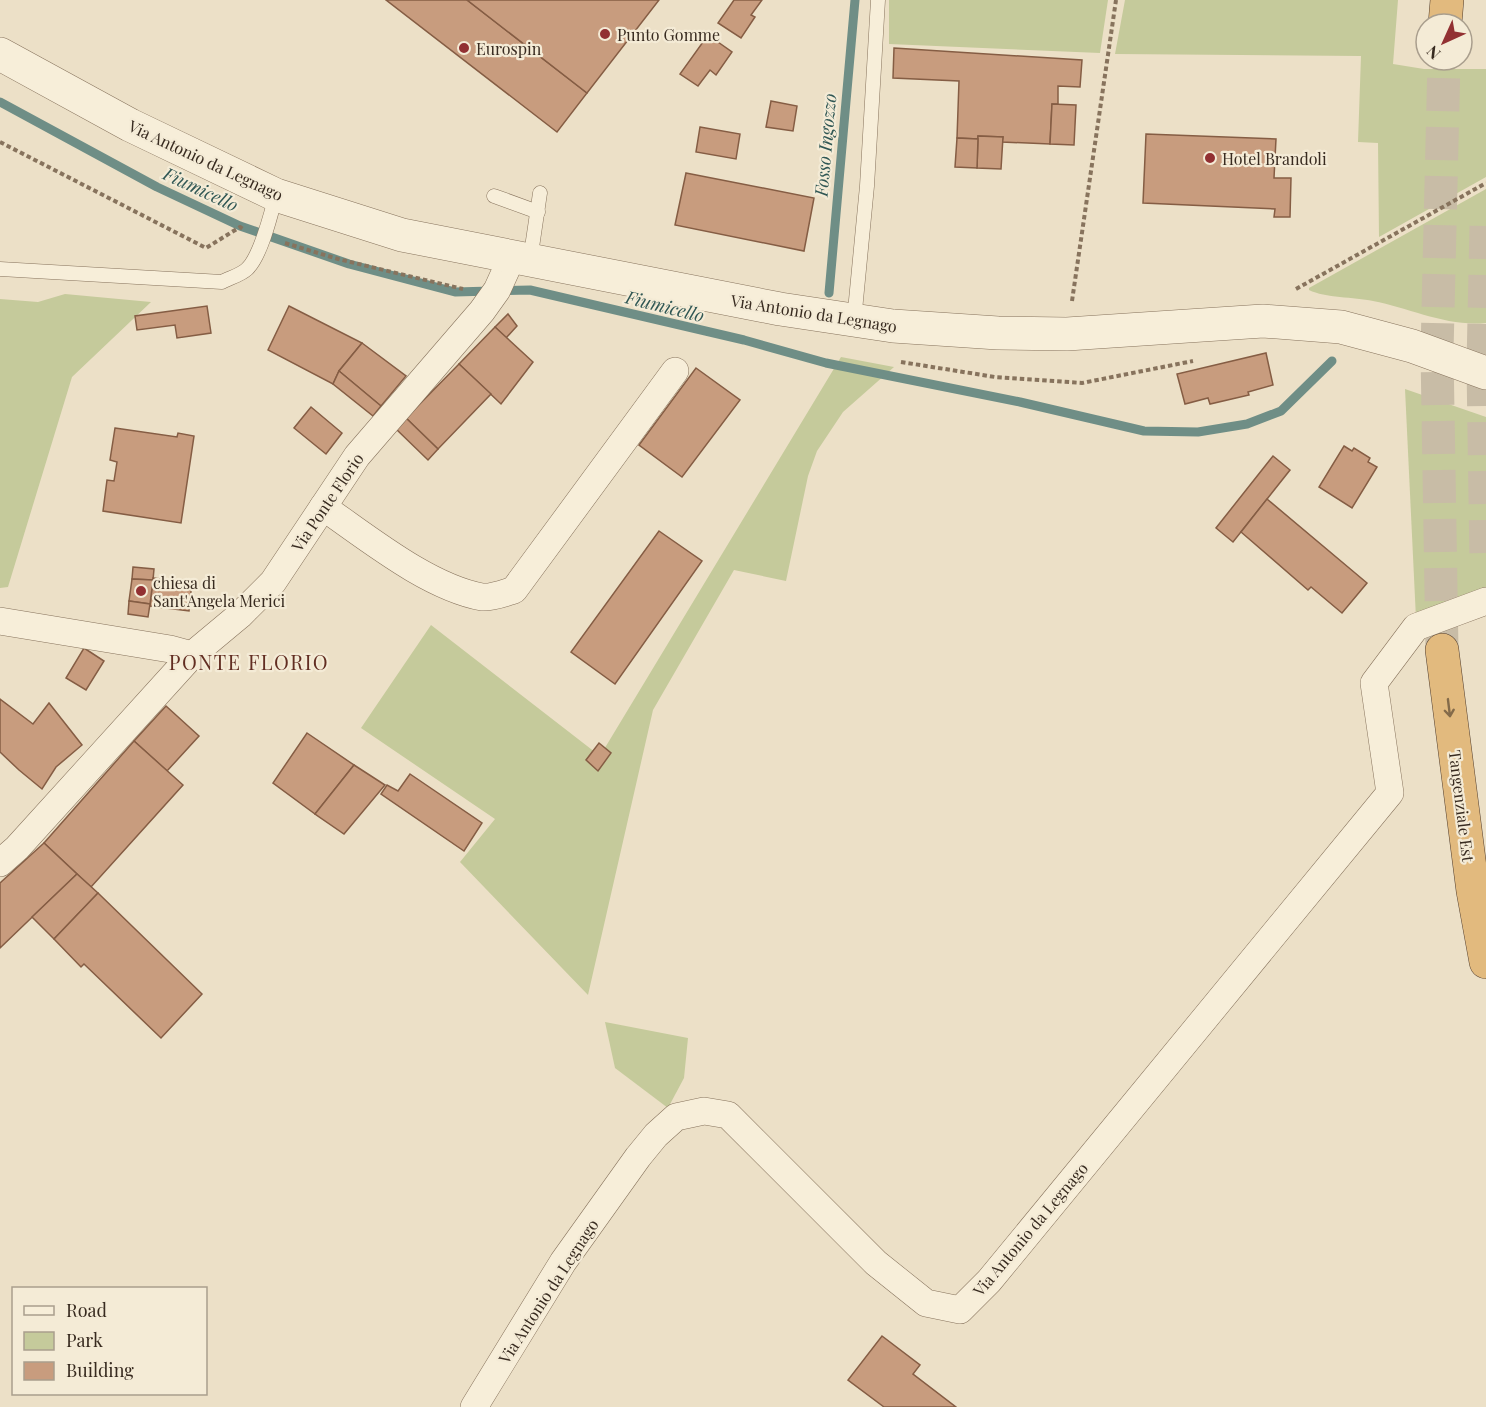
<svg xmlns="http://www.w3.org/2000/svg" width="1486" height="1407" font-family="'Playfair Display',serif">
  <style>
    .green { fill: #c5ca9b }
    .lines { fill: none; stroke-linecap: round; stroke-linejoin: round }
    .stream { stroke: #6f8e86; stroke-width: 9 }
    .building { fill: #c89c7e; stroke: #855d44; stroke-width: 1.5 }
    .trunk-tunnel { stroke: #c8bca6; stroke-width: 33; stroke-dasharray: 33 16; stroke-linecap: butt }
    .service-casing { stroke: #87735d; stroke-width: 15 }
    .minor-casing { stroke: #87735d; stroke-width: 28 }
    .tertiary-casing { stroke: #87735d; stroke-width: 34 }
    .trunk-casing { stroke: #554131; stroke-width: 34 }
    .path { stroke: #87735d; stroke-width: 4; stroke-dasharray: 4.5 3; stroke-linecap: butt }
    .service { stroke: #f7eed9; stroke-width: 14 }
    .minor { stroke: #f7eed9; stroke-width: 27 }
    .tertiary { stroke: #f7eed9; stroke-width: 33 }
    .trunk { stroke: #e2ba7e; stroke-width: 33 }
    .oneway { stroke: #846b4a }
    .poi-dot { fill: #923032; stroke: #f4ebd6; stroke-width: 2 }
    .labels { text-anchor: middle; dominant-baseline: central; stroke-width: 4.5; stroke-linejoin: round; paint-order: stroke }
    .poi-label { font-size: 16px; fill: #382b20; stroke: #f4ebd6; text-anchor: start }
    .street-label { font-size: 16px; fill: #382b20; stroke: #f4ebd6 }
    .water-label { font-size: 18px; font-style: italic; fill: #305754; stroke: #f4ebd6 }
    .quarter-label { font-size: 20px; letter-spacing: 1.5px; fill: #622e22; stroke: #f4ebd6 }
  </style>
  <rect width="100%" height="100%" fill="#ece0c7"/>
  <g class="green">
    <polygon points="889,0 1108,0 1100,53 889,44"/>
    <polygon points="1125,0 1398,0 1393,64 1424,69 1486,69 1486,177 1379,237 1378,143 1358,142 1361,56 1115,54"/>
    <path d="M 1486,189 L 1486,323 C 1447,327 1410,308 1373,301 C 1354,297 1325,298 1309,290 L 1309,288 Z"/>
    <polygon points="65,294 151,302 72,377 8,587 0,588 0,299 38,302"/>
    <polygon points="841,357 894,367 843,412 817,451 808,476 786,581 734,570 653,710 588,995 460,862 495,819 361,728 431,625 600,756"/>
    <polygon points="1405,389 1486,417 1486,590 1416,619"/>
    <polygon points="605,1022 688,1038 684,1078 668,1108 615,1068"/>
  </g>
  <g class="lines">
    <g class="stream">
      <polyline points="0,102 157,187 240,226 349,264 455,292 530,290 744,340 826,363 1020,402 1144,431 1198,432 1247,424 1281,411 1332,361"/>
      <polyline points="829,293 855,0"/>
    </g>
  </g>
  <g class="building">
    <polygon points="386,0 467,0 587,93 557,132"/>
    <polygon points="467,0 659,0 587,93"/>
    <polygon points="734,0 762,0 751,15 755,17 741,38 718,23"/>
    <polygon points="708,35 732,52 716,75 710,70 698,86 680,74"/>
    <polygon points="894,48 1082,60 1080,87 1058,86 1058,104 1052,104 1050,144 1002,142 1003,137 978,136 978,139 957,138 959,81 893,78"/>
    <polygon points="771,101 797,106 793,131 766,127"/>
    <polygon points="1052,104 1076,105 1074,145 1050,144"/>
    <polygon points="700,127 740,134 736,159 696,152"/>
    <polygon points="1146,134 1276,139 1274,178 1291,178 1290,217 1274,217 1275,209 1143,203"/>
    <polygon points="978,136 1003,137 1001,169 977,168"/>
    <polygon points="957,138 978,139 977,168 955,167"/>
    <polygon points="686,173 814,198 804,251 675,225"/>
    <polygon points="207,306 211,333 177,338 175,325 137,330 135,316"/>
    <polygon points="289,306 362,343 339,371 333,384 268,350"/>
    <polygon points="508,314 517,326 506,338 495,327"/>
    <polygon points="495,327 533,362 501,404 459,364"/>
    <polygon points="362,343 406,376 381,406 339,371"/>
    <polygon points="1266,353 1273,385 1248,392 1249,395 1210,404 1208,398 1185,404 1177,374"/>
    <polygon points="459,364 491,394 438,449 406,418"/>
    <polygon points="696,368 740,400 682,477 639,445"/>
    <polygon points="339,371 381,406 373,416 333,384"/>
    <polygon points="311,407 342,433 326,454 294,428"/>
    <polygon points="406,418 438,449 428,460 396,429"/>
    <polygon points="115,428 177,437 178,433 194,436 181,523 103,511 107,480 114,481 117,462 110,460"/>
    <polygon points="1344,446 1352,451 1354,448 1370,458 1368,462 1377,467 1352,508 1319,487"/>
    <polygon points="1273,456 1290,470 1233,542 1216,528"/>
    <polygon points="1267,499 1367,583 1342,613 1311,587 1308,590 1241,532"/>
    <polygon points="659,531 702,561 615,684 571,652"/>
    <polygon points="133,567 154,569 153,580 132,579"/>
    <polygon points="153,578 192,583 189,611 150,606"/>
    <polygon points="132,579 153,580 150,604 129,601"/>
    <polygon points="129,601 150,604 148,617 128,614"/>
    <polygon points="84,648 104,661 86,690 66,678"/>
    <polygon points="0,699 33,724 49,703 82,745 56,767 42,789 19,770 0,752"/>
    <polygon points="166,706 199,736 167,771 134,741"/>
    <polygon points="307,733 354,765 315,814 273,783"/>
    <polygon points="134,741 183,785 91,887 44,843"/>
    <polygon points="599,743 611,753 598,771 586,760"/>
    <polygon points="354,765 385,785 344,834 315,814"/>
    <polygon points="410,774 482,823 464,851 381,794 387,785 398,791"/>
    <polygon points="44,843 77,874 0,948 0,883"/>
    <polygon points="77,874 98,893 54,939 32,917"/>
    <polygon points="98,893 202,994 161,1038 84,964 81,967 54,939"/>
    <polygon points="882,1336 920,1365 913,1374 956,1407 884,1407 848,1380"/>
  </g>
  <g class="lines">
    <g class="trunk-tunnel">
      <polyline points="1486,226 1483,365 1486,565"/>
      <polyline points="1442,650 1437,352 1444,60"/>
    </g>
    <g class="service-casing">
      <g id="service">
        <polyline points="494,196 538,212"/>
        <polyline points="530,261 540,193"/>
        <path d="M 0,269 L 222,282 C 229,278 241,275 247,269 C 261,256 271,214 276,195"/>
        <polyline points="854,321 867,186 878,0"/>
      </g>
    </g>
    <g class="minor-casing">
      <g id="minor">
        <path d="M 323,507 C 368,538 428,587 482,597 C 492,598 504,593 514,590 L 675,371"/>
        <polyline points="0,621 170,649 192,655"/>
        <polyline points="0,863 17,848 192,655 240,615 273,582 357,456 482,311 497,290 512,257"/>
        <polyline points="474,1407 563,1262 638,1157 656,1135 676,1117 704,1111 728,1115 876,1263 926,1303 960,1310 989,1281 1390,793 1374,683 1416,627 1486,601"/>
      </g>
    </g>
    <g class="tertiary-casing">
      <polyline id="tertiary" points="0,54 130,125 276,195 402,235 780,309 893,326 998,333 1067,334 1263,321 1341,327 1412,346 1486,373"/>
    </g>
    <g class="trunk-casing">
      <g id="trunk">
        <polyline points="1445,24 1447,0"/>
        <polyline points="1442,650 1473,891 1486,962"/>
      </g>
    </g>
    <g class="path">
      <polyline points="0,142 206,248 240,227 243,229"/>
      <polyline points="285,243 338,259 463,289"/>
      <polyline points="1296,289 1486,183"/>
      <polyline points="1072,301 1116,0"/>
      <polyline points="901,362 995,377 1082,383 1193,361"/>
    </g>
    <use href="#service" class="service"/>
    <use href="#minor" class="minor"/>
    <use href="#tertiary" class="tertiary"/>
    <use href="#trunk" class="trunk"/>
  </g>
  <defs><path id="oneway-shaft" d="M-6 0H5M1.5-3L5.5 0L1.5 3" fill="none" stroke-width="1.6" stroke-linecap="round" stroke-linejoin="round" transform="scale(1.5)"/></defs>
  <use class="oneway" href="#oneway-shaft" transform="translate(1449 708) rotate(83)"/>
  <g class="poi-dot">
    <circle cx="605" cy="34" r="6"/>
    <circle cx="464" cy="48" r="6"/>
    <circle cx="1210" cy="158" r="6"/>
    <circle cx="141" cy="591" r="6"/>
  </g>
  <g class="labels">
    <g class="poi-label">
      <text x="617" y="34">Punto Gomme</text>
      <text x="476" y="48">Eurospin</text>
      <text x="1222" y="158">Hotel Brandoli</text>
      <text x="153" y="582">chiesa di<tspan x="153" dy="18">Sant'Angela Merici</tspan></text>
    </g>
    <g class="street-label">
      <text transform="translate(206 160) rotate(25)">Via Antonio da Legnago</text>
      <text transform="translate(814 313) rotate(9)">Via Antonio da Legnago</text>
      <text transform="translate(327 502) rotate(-56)">Via Ponte Florio</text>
      <text transform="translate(1462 806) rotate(83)">Tangenziale Est</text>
      <text transform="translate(1030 1229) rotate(-50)">Via Antonio da Legnago</text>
      <text transform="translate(548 1291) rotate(-57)">Via Antonio da Legnago</text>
    </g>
    <g class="water-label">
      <text transform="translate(825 145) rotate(-85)">Fosso Ingozzo</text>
      <text transform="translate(201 189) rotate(25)">Fiumicello</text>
      <text transform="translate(665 306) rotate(14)">Fiumicello</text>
    </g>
    <g class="quarter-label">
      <text x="249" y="661">PONTE FLORIO</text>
    </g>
  </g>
  <rect x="12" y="1287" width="195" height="108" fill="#f4ebd6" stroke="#a99e8d" stroke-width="1.5"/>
  <rect x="24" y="1306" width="30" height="9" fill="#f7eed9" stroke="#a99e8d" stroke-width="1.5"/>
  <text x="66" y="1317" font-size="18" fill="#382b20">Road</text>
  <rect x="24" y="1332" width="30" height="18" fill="#c5ca9b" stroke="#a99e8d" stroke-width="1.5"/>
  <text x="66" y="1347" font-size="18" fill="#382b20">Park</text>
  <rect x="24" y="1362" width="30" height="18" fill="#c89c7e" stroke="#a99e8d" stroke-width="1.5"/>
  <text x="66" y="1377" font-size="18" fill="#382b20">Building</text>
  <g transform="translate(1444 42) rotate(225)"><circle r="28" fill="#f4ebd6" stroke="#a99e8d" stroke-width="1.5"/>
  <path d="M0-4.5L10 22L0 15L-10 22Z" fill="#923032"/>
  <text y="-9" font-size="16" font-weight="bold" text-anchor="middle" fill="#382b20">N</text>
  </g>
</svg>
